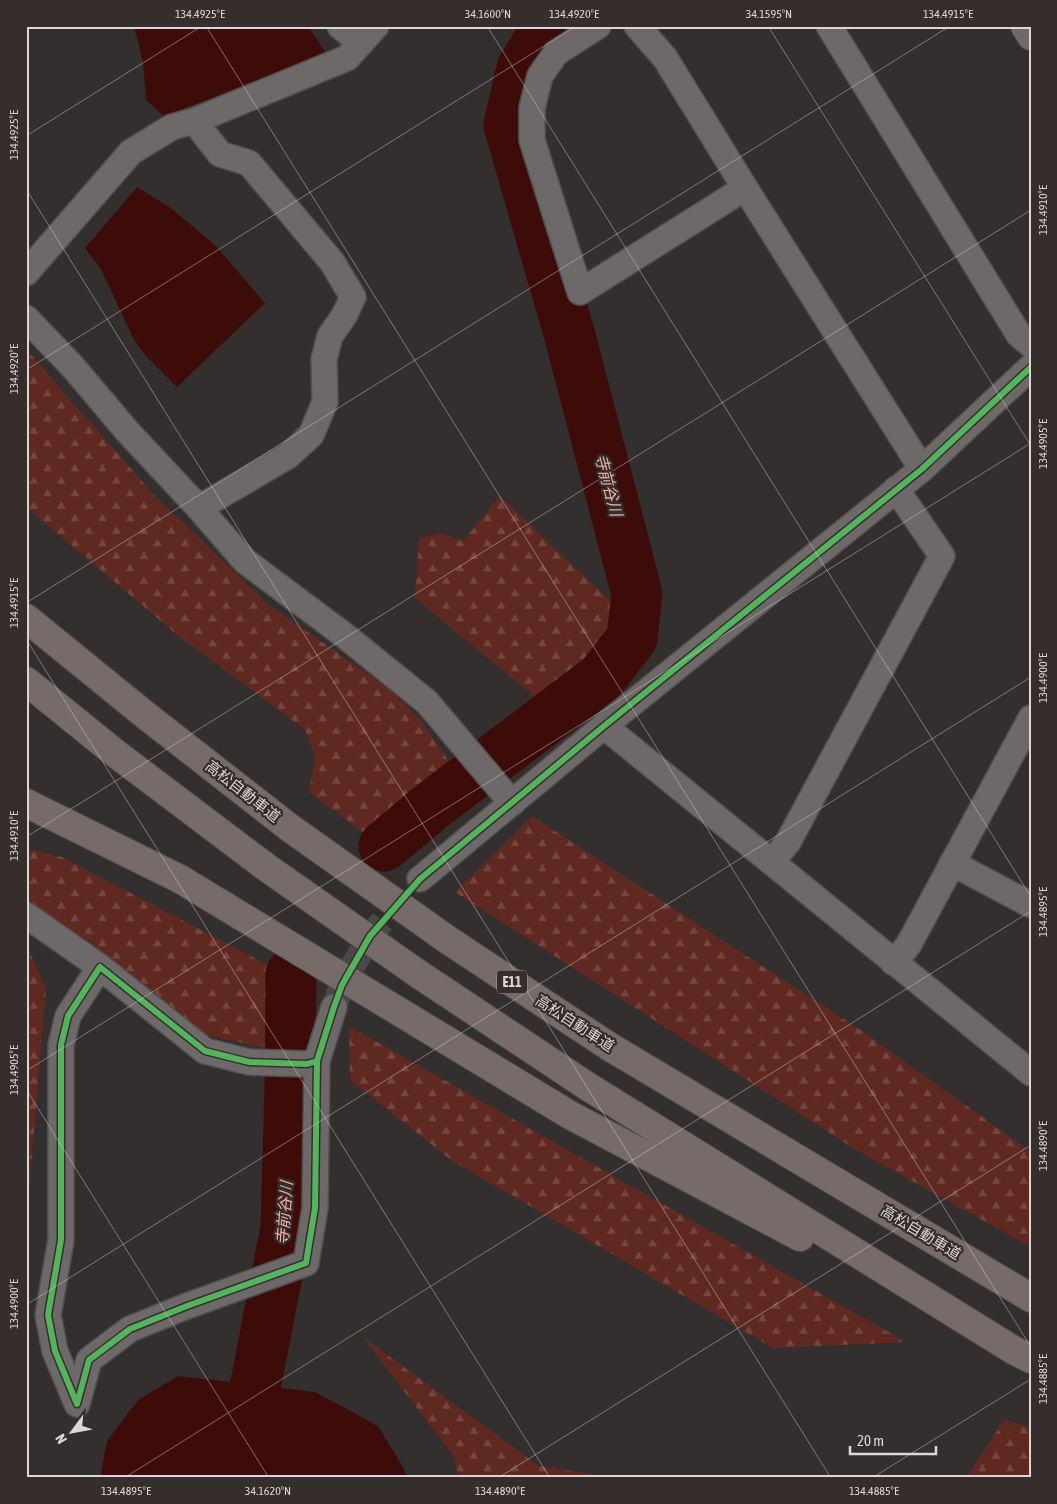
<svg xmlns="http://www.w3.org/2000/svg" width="1057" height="1504" font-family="'Asap Condensed','Noto Sans JP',sans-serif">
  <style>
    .forest { fill: url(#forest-firs) }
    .water { fill: #3d0c08 }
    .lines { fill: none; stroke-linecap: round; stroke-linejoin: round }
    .river { stroke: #3d0c08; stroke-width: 51 }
    .street-tunnel { stroke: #4c4848; stroke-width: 25; stroke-dasharray: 25 12; stroke-linecap: butt }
    .street-casing { stroke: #514d4d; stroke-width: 28 }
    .secondary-casing { stroke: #514d4d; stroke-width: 30 }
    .highway-casing { stroke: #514d4d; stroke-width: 30 }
    .street { stroke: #6c6968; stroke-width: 25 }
    .secondary { stroke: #6f6a69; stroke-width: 28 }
    .highway { stroke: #766b69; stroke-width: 28 }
    .cycleway-casing { stroke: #352e2d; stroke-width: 9 }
    .cycleway { stroke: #56b35d; stroke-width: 6 }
    .ticks { fill: none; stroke: #dcd7d6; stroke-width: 1; stroke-opacity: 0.45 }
    .labels { text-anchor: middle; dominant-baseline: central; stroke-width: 4.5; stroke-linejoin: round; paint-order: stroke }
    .shield { fill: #352e2d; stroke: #aaa4a3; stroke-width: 1 }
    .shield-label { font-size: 14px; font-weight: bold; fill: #dcd7d6 }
    .street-label { font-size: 15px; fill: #dcd7d6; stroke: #352e2d }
    .water-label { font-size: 16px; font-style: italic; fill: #f3b0a5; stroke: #352e2d }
    .neatline { fill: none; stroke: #dcd7d6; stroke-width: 2 }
    .ticks-label { font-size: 12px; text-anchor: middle; fill: #dcd7d6 }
  </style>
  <defs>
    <pattern id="forest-firs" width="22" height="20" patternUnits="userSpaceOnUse" patternTransform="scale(1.25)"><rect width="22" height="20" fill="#5f2820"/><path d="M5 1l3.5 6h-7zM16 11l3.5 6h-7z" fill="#754640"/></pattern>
  </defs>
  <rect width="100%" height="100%" fill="#332f2f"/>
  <g class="forest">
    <polygon points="26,349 156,497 269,605 392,691 422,722 453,767 376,842 309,792 315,757 305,730 174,632 26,507"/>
    <polygon points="500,496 622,612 615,644 589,670 546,706 415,598 419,538 442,533 463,541"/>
    <polygon points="532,816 862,1031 1031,1152 1031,1247 856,1150 455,892"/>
    <polygon points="26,849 62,857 268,965 265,1048 206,1035 86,939 26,903"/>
    <polygon points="26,944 46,988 26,1228"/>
    <polygon points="349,1026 906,1342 773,1348 451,1160 350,1080"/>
    <polygon points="363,1337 539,1466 618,1478 458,1478 455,1458"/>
    <polygon points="1004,1420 1031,1427 1031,1478 966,1478"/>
  </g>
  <g class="water">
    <polygon points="134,26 308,26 326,53 319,58 164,116 146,100 143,62"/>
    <polygon points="137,187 168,206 214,244 265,303 177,387 144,354 132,336 101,269 85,248"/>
    <polygon points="178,1376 315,1392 378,1426 404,1469 407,1478 100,1478 107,1441 138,1400"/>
  </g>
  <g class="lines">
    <g class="river">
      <polyline points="384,846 433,805 602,677 632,638 637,594 571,340 509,125 522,68 548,26"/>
      <polyline points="242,1478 247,1429 286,1228 290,1089 291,974"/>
    </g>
    <polyline class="street-tunnel" points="334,1007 342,985 370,936 420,879"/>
    <g class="street-casing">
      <g id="street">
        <polyline points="340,26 361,43"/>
        <polyline points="598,26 556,53 540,76 532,108 532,140 580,292 745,188"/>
        <polyline points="637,26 665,58 745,188 922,469"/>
        <polyline points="829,26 1019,335 1031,345"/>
        <polyline points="194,121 220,154 249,163 332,262 353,297 344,316 330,336 324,359 325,402 311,435 288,456 199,508"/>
        <polyline points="26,273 131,152 172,127 194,121 347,58 376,26"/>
        <polyline points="26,318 73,367 127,431 199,508 245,561 344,635 427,702 512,803"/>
        <polyline points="604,726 1031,1073"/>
        <polyline points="772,862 788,842 942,556 896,489"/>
        <polyline points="952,863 1031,905"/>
        <polyline points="420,879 604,726 922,469 1031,367"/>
        <polyline points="26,915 100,967"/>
        <polyline points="894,963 909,944 1031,718"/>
        <polyline points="317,1061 307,1064 249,1062 205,1051 100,967 68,1016 61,1045 61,1240 48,1315 55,1351 77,1404 89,1360 130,1329 187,1306 306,1263 315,1208 317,1061 334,1007"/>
      </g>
    </g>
    <g class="secondary-casing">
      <polyline id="secondary" points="1025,26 1031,36"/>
    </g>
    <g class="highway-casing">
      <g id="highway">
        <polyline points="26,618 144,714 290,828 448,940 610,1047 1031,1298"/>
        <polyline points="26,681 115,753 266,867 417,973 587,1086 1015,1351 1031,1359"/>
        <polyline points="26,803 180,879 570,1115 800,1237"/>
      </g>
    </g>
    <use href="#street" class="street"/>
    <use href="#secondary" class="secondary"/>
    <use href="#highway" class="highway"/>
    <g class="cycleway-casing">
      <polyline id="cycleway" points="317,1061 307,1064 249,1062 205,1051 100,967 68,1016 61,1045 61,1240 48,1315 55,1351 77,1404 89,1360 130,1329 187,1306 306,1263 315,1208 317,1061 334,1007 342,985 370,936 420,879 604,726 922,469 1031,367"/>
    </g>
    <use href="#cycleway" class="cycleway"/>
  </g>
  <path class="ticks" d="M 206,26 L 1031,1347M 487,26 L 1031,897M 768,26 L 1031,446M 26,136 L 202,26M 26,189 L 831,1478M 26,370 L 576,26M 26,603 L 950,26M 26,639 L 550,1478M 26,837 L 1031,210M 26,1071 L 1031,443M 26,1089 L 269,1478M 26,1305 L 1031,677M 124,1478 L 1031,911M 498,1478 L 1031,1145M 872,1478 L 1031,1379"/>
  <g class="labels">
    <rect class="shield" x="497" y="970.5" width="30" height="23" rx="4"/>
    <g class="shield-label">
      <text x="512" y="982">E11</text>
    </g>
    <g class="street-label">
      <text transform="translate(243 791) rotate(38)">高松自動車道</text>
      <text transform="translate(575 1023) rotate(33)">高松自動車道</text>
      <text transform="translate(921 1232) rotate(31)">高松自動車道</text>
    </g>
    <g class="water-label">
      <text transform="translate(609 485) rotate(75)">寺前谷川</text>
      <text transform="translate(284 1213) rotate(-86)">寺前谷川</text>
    </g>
  </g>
  <rect width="1057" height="1504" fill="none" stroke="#352e2d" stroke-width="55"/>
  <g transform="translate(72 1432) rotate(238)" stroke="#352e2d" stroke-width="4" paint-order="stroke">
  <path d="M0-4L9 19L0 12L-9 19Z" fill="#dcd7d6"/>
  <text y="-8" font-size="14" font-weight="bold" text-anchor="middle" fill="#dcd7d6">N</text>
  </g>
  <path d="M850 1446v8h86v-8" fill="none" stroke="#dcd7d6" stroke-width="2.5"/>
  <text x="857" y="1446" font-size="15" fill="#dcd7d6" stroke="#352e2d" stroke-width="4" paint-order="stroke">20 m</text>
  <rect x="28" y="28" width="1002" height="1448" class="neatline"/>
  <g class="ticks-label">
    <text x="200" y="18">134.4925°E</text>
    <text x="488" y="18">34.1600°N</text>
    <text x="574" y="18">134.4920°E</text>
    <text x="769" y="18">34.1595°N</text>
    <text x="948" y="18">134.4915°E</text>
    <text transform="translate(14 135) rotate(-90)" y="4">134.4925°E</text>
    <text transform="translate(1043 210) rotate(-90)" y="4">134.4910°E</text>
    <text transform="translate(14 369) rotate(-90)" y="4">134.4920°E</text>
    <text transform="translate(1043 444) rotate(-90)" y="4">134.4905°E</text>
    <text transform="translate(14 603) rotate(-90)" y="4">134.4915°E</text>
    <text transform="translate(1043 678) rotate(-90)" y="4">134.4900°E</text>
    <text transform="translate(14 836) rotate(-90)" y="4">134.4910°E</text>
    <text transform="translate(1043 912) rotate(-90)" y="4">134.4895°E</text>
    <text transform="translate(14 1070) rotate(-90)" y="4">134.4905°E</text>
    <text transform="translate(1043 1146) rotate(-90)" y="4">134.4890°E</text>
    <text transform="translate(14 1304) rotate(-90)" y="4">134.4900°E</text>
    <text transform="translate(1043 1379) rotate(-90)" y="4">134.4885°E</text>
    <text x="126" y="1495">134.4895°E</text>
    <text x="268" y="1495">34.1620°N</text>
    <text x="500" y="1495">134.4890°E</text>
    <text x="874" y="1495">134.4885°E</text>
  </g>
</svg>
